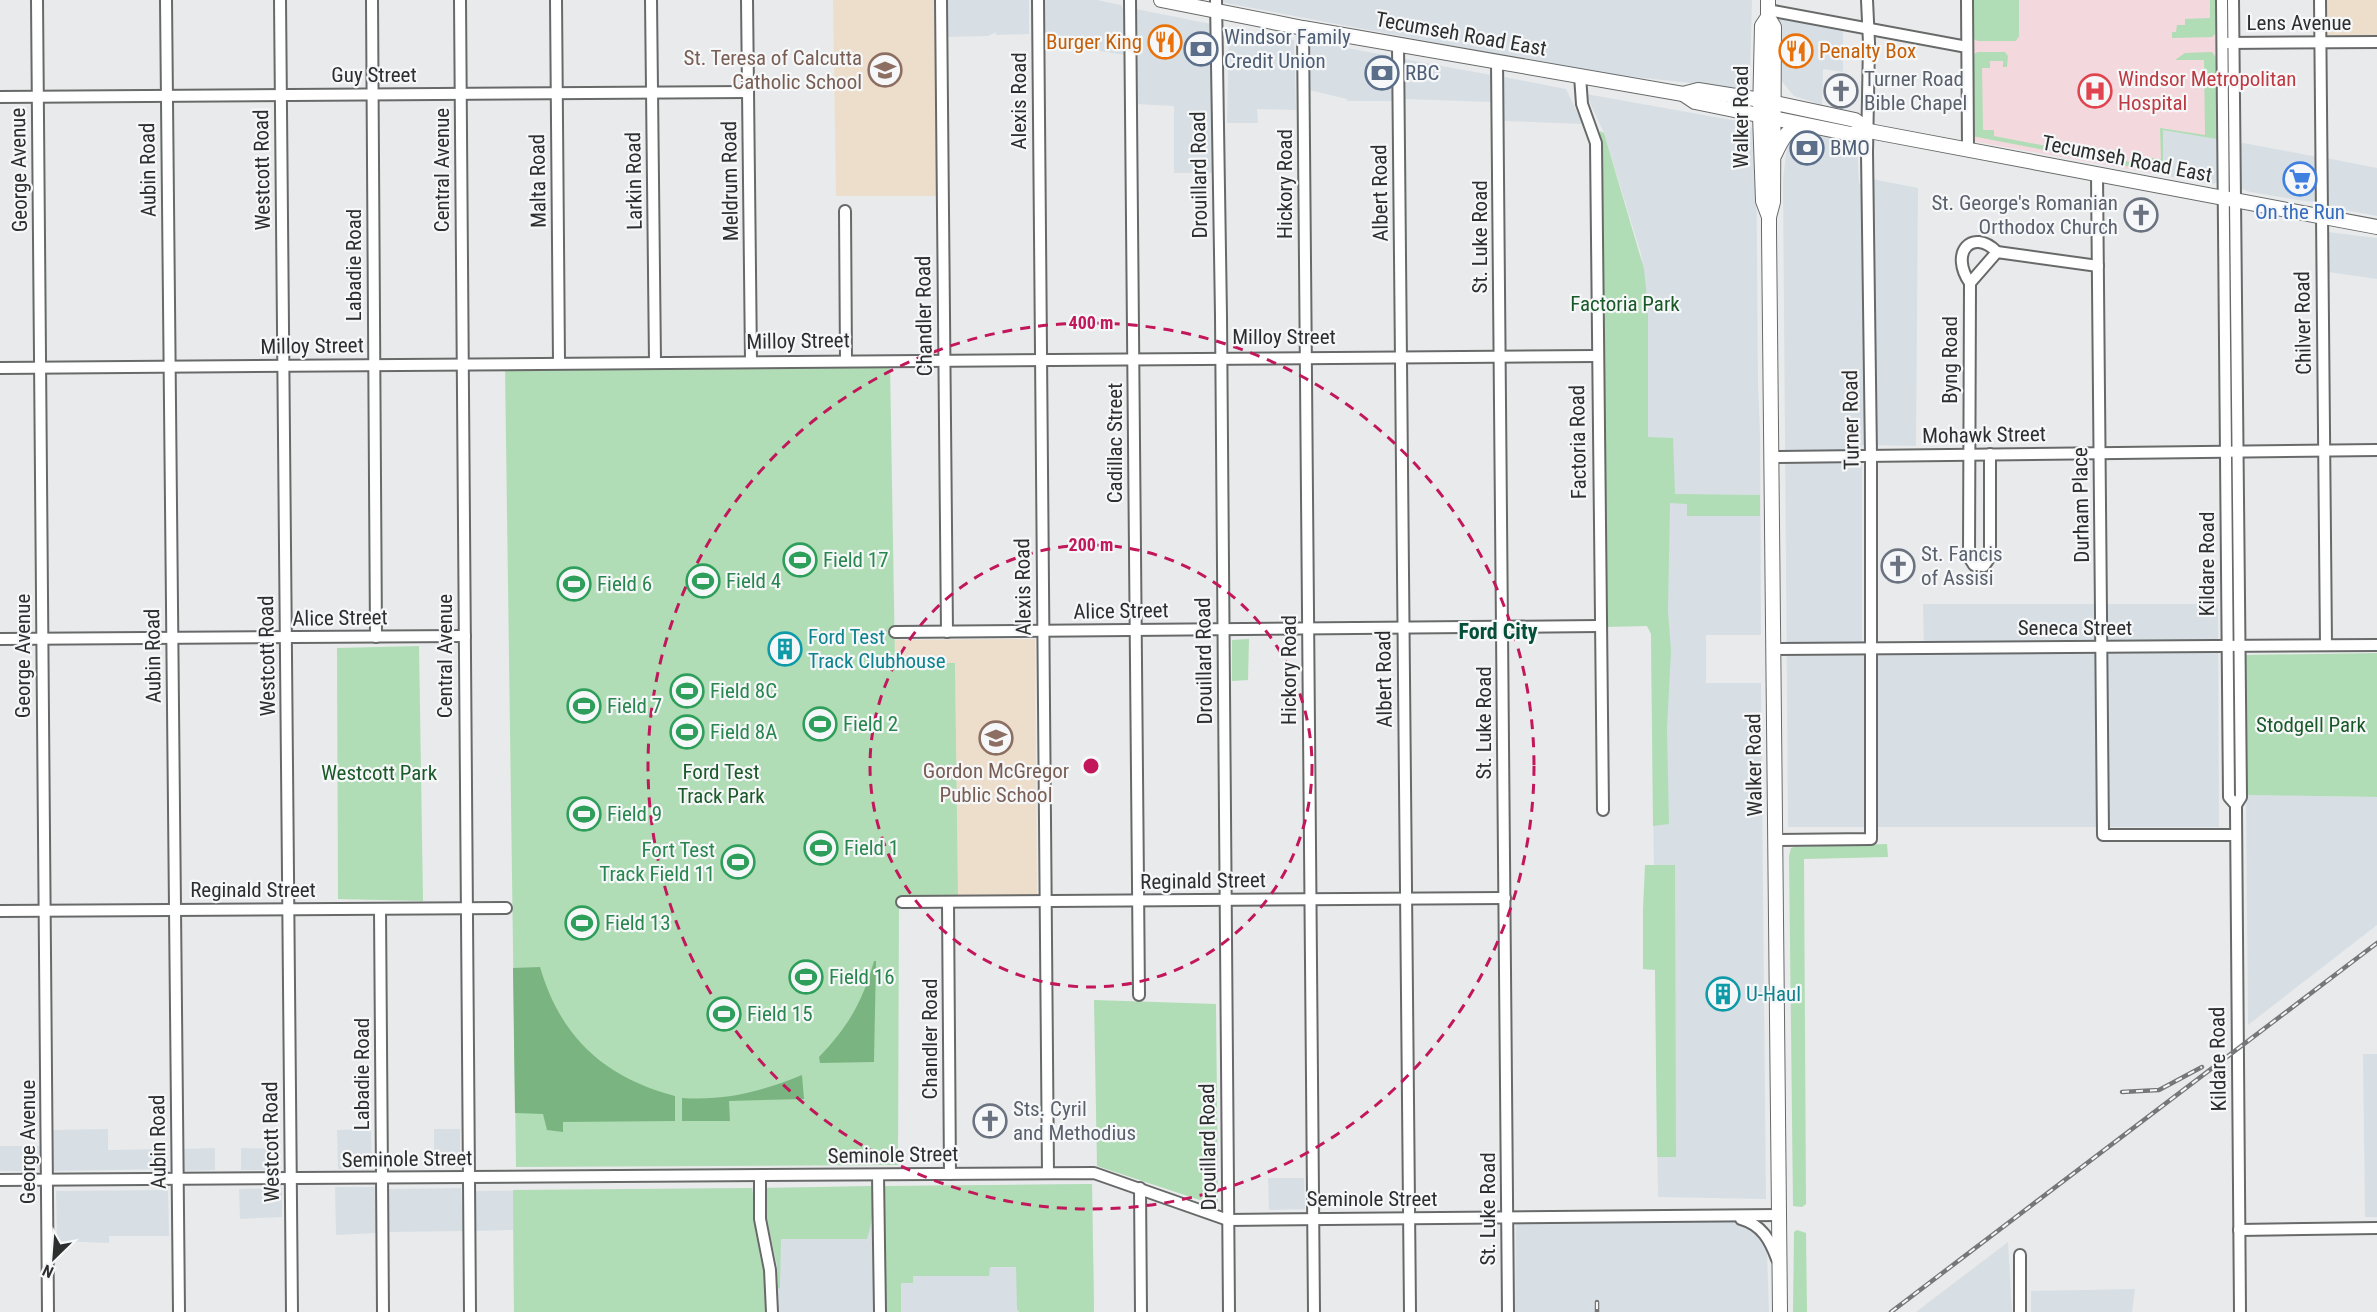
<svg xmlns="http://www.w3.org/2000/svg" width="2377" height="1312" font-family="'Roboto Condensed',sans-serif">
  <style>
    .built { fill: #d7dfe5 }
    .education { fill: #eddecb }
    .medical { fill: #f3d8dd }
    .green { fill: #b0ddb5 }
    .forest { fill: #7ab581 }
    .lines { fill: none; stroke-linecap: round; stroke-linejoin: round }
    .minor-casing { stroke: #686a6a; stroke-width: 14 }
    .major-casing { stroke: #686a6a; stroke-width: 16 }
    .minor { stroke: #fff; stroke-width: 10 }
    .major { stroke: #fff; stroke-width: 14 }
    .rail-casing { stroke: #767778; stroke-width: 4.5 }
    .rail { stroke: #f6f7f8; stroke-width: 2; stroke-dasharray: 7; stroke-linecap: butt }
    .ring { fill: none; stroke: #c2185b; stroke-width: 3; stroke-dasharray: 10 8 }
    .labels { text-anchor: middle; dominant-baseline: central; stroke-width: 4.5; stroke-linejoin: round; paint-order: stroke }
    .street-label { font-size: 21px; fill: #2d2e2e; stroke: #f6f7f8 }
    .service-label { font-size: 21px; fill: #4e5e75; stroke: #f6f7f8; text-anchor: start }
    .food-label { font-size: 21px; fill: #c56008; stroke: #f6f7f8; text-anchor: end }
    .education-label { font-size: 21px; fill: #785e54; stroke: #f6f7f8; text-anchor: end }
    .worship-label { font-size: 21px; fill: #5b616d; stroke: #f6f7f8; text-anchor: start }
    .health-label { font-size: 21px; fill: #be3a42; stroke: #f6f7f8; text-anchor: start }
    .shop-label { font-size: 21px; fill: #366cbe; stroke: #f6f7f8 }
    .park-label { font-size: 21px; fill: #195928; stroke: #f6f7f8 }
    .leisure-label { font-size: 21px; fill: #27864d; stroke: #f6f7f8; text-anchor: start }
    .culture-label { font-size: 21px; fill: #0d838f; stroke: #f6f7f8; text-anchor: start }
    .neighbourhood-label { font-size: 22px; font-weight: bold; fill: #044f35; stroke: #f6f7f8 }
    .centre { fill: #c2185b; stroke: #f6f7f8; stroke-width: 3 }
    .ring-label { font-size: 18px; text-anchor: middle; font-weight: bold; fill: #c2185b; stroke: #f6f7f8; stroke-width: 4.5; stroke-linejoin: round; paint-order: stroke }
  </style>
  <rect width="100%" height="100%" fill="#e9eaeb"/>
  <g class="built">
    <polygon points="946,0 1029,0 1029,34 996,35 996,32 988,36 946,37"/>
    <polygon points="1045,0 1097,0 1121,5 1125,12 1125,55 1087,49 1044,50"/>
    <polygon points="1209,0 1752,0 1750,75 1746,83 1737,88 1598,73"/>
    <polygon points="1136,9 1211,24 1212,173 1174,173 1174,106 1137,104"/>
    <polygon points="1778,16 1843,28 1843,72 1823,69 1822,105 1794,96 1779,78"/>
    <polygon points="1229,27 1294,40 1296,110 1257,109 1258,123 1227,123"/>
    <polygon points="1309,41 1390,56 1392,101 1347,101 1347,99 1309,90"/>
    <polygon points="1404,59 1491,75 1491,102 1404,99"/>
    <polygon points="1504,77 1566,89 1583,124 1504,121"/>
    <polygon points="1586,94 1743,122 1756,131 1758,385 1760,433 1761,635 1706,635 1706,683 1761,683 1766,1199 1658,1197 1651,634 1648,626 1648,307 1641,254 1604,133"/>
    <polygon points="2160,128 2219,138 2220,175 2218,182 2212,184 2161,175"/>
    <polygon points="1800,133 1857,142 1859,184 1872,179 1918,188 1916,446 1862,445 1862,653 1924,654 1923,604 2218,604 2219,827 1788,827 1783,180 1788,137"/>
    <polygon points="2238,142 2318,157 2317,200 2311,202 2250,192 2240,188 2238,182"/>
    <polygon points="2326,158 2377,168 2377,216 2334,208 2327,205"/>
    <polygon points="2328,232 2377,238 2377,279 2328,272"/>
    <polygon points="2246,795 2377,797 2377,925 2248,1025"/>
    <polygon points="2363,1054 2377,1054 2377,1217 2365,1217"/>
    <polygon points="108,1129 108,1150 166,1149 167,1169 52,1171 51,1130"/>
    <polygon points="371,1129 372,1168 338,1169 337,1130"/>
    <rect x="434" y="1129" width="26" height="38"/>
    <rect x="0" y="1146" width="40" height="25"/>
    <polygon points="215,1148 215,1170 184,1171 183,1149"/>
    <polygon points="241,1148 279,1149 279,1170 241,1170"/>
    <polygon points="1268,1178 1304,1178 1305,1209 1269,1210"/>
    <polygon points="1092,1184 1094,1312 514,1312 513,1230 474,1231 475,1191"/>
    <polygon points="335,1187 376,1187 376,1233 336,1235"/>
    <polygon points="282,1188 282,1217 240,1219 239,1189"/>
    <polygon points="461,1188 463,1231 388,1232 387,1189"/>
    <polygon points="168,1190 169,1236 109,1236 109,1243 57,1241 56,1191"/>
    <polygon points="1742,1218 1763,1235 1767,1252 1769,1312 1515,1312 1516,1221"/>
    <polygon points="2008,1242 2012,1312 1916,1312 1950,1286"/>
    <polygon points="2135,1289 2132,1312 2031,1312 2031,1291"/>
  </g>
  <g class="education">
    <polygon points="833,0 937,0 936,196 836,196"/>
    <polygon points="2324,0 2377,0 2377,38 2337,39 2326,36"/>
    <polygon points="1035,639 1037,895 958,896 955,663 895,663 894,640"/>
  </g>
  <polygon class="medical" points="1971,0 2218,0 2219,138 2161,128 2161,175 1972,141"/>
  <g class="green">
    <polygon points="1971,0 2019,0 2019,36 2016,41 1978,41 1971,38"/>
    <polygon points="2210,0 2216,0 2215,34 2212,37 2172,38 2172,32 2176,32 2177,25 2185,25 2185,19 2210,18"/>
    <polygon points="1978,52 2005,52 2008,56 2007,67 2003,67 2003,61 1990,61 1990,68 1982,68 1983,130 1994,130 1994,136 2151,166 2152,158 2161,159 2160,128 2205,135 2204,60 2175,60 2185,53 2212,52 2216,57 2217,139 2163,130 2163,173 1972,136 1971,55"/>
    <polygon points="1600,131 1604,133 1644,269 1648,308 1648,437 1673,438 1675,494 1760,495 1760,516 1687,516 1687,504 1670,503 1668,611 1671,651 1667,729 1669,824 1653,826 1651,634 1647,626 1606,627"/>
    <polygon points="890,364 895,663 955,663 958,896 899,897 898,1165 516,1167 505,366"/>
    <polygon points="1249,639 1248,680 1232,681 1232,640"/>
    <polygon points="419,646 423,901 338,899 337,648"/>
    <polygon points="2377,653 2377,797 2246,795 2245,655"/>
    <polygon points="1887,844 1888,857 1804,859 1806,1204 1802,1207 1793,1206 1789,856 1791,848 1794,847"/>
    <polygon points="1645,865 1675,865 1676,1157 1657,1157 1655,970 1643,969 1643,910"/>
    <polygon points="1094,1000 1216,1004 1218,1206 1097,1166"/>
    <polygon points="1092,1184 1094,1312 1019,1312 1017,1309 1016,1267 990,1267 989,1276 913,1276 913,1283 901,1283 901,1312 886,1312 885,1186"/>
    <path d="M 871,1186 C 874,1204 873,1221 867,1239 L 781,1239 L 780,1289 L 778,1288 L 777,1265 L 767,1220 L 767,1188 Z"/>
    <polygon points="752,1188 764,1273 768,1312 514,1312 513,1190"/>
    <polygon points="1797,1230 1806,1233 1807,1312 1793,1312 1794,1232"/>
  </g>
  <g class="forest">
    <path d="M 874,961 L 876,961 L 874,1062 L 820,1063 L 819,1057 C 848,1027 863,1001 874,961 Z"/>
    <path d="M 540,967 C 561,1038 604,1077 675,1096 L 675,1121 L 563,1122 L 563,1132 L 547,1130 L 543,1114 L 515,1113 L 513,968 Z"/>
    <path d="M 802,1075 L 804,1099 L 729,1101 L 730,1121 L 682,1121 L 682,1098 C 725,1101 763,1091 802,1075 Z"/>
  </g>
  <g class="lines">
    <g class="minor-casing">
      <g id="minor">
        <polyline points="37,0 48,1312"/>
        <polyline points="166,0 179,1312"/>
        <polyline points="280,0 292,1312"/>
        <polyline points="372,0 376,637"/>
        <polyline points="460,0 470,1312"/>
        <polyline points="556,0 559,362"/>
        <polyline points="651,0 655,362"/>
        <polyline points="747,0 751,361"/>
        <polyline points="941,0 947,632"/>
        <polyline points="1038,0 1048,1173"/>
        <polyline points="1130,0 1139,995"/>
        <polyline points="1216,0 1221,316 1229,1312"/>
        <polyline points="1967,0 1968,149"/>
        <polyline points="2222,0 2229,797 2236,805"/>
        <polyline points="2233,0 2241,797 2236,805 2236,810 2240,1312"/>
        <polyline points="2320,0 2326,645"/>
        <polyline points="1768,10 1967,47"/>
        <polyline points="1303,28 1314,1312"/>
        <polyline points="2227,43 2377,42"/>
        <polyline points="1398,45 1410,1312"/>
        <polyline points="1497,62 1508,1312"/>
        <polyline points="1580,76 1582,104 1596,143 1603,810"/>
        <polyline points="0,97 748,92"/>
        <polyline points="2097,175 2103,835 2236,835"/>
        <polyline points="845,211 846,360"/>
        <path d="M 1970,283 C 1949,253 1972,227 1997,252"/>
        <polyline points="0,368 1596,356"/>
        <polyline points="1990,454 1990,557 1984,566 1974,565 1969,557 1970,283 1997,252 2098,266"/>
        <polyline points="1772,457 2377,450"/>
        <polyline points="895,632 1599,626"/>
        <polyline points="0,639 465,636"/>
        <polyline points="1774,649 2377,645"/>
        <polyline points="1776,840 1871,839 1871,456 1867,152 1869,43 1867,0"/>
        <polyline points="902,902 1505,898"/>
        <polyline points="948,903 950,1174"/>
        <polyline points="380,909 383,1312"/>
        <polyline points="0,911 506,908"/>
        <polyline points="878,1175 880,1312"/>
        <polyline points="760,1176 760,1219 770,1270 772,1312"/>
        <polyline points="0,1180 1094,1173 1228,1220 1779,1215"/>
        <polyline points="1140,1188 1141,1312"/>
        <path d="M 1741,1219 C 1762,1225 1770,1240 1777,1259"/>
        <polyline points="2239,1230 2377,1228"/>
        <polyline points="2020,1255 2020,1312"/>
      </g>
    </g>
    <g class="major-casing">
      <g id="major">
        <polyline points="1161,0 1303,28 1683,94 1695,102 1851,134 1869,131 2377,227"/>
        <polyline points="1768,0 1768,17 1774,27 1773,202 1769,217 1769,230 1780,1312"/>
        <polyline points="1768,17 1762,26 1760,115 1763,201 1769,217"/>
        <polyline points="1683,94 1698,90 1761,100 1855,120 1869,131"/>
        <path d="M 1775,154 C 1782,139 1787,128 1804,125"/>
      </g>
    </g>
    <use href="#minor" class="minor"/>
    <use href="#major" class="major"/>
    <g class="rail-casing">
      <g id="rail">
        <polyline points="2122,1092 2159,1090 2202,1067"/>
        <polyline points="1597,1302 1597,1312"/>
        <polyline points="1891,1312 2377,943"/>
      </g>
    </g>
    <use href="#rail" class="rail"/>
  </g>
  <g class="ring">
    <circle cx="1091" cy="766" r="221"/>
    <circle cx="1091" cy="766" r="443"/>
  </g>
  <defs>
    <g id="restaurant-ring" transform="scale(1.725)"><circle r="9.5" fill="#f6f7f8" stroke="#e8710a" stroke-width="1.5"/><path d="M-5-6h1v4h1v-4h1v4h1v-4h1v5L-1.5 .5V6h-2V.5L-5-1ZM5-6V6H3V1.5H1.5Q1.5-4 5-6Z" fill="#e8710a"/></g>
    <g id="bank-ring" transform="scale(1.725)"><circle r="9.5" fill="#f6f7f8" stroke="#5c6f8a" stroke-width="1.5"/><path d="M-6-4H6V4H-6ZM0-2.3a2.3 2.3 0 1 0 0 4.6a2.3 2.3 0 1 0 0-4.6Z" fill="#5c6f8a"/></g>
    <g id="school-ring" transform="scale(1.725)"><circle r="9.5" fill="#f6f7f8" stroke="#8d6e63" stroke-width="1.5"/><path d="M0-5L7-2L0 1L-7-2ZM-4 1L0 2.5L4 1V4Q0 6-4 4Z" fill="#8d6e63"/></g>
    <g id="church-ring" transform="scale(1.725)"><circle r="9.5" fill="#f6f7f8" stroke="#6b7280" stroke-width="1.5"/><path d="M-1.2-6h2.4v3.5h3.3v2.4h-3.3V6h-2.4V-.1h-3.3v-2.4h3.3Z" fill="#6b7280"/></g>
    <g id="hospital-ring" transform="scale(1.725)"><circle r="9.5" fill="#f6f7f8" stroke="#e0444e" stroke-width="1.5"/><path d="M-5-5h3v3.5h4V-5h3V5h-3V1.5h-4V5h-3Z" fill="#e0444e"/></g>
    <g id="supermarket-ring" transform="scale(1.725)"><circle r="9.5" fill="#f6f7f8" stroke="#3f7fe0" stroke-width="1.5"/><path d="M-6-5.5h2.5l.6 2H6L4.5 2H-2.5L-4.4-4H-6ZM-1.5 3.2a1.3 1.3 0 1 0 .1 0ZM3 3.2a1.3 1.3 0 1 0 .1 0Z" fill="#3f7fe0"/></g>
    <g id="stadium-ring" transform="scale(1.725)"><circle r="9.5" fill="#f6f7f8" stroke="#2e9e5b" stroke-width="1.5"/><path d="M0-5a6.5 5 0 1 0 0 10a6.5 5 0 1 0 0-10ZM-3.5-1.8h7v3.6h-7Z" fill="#2e9e5b"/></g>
    <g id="building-ring" transform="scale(1.725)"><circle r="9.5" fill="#f6f7f8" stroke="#0f9aa8" stroke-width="1.5"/><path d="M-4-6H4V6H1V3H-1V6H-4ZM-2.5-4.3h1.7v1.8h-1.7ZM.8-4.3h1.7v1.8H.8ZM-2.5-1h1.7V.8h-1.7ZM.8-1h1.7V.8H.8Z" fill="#0f9aa8"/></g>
  </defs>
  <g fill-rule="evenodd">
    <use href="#restaurant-ring" x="1165" y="42"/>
    <use href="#bank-ring" x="1201" y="49"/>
    <use href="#restaurant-ring" x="1796" y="51"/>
    <use href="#school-ring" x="885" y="70"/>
    <use href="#bank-ring" x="1382" y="73"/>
    <use href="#church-ring" x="1841" y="91"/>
    <use href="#hospital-ring" x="2095" y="91"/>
    <use href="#bank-ring" x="1807" y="148"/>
    <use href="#supermarket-ring" x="2300" y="179"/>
    <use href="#church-ring" x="2141" y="215"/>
    <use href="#stadium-ring" x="800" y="560"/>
    <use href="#church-ring" x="1898" y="566"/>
    <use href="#stadium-ring" x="703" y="581"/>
    <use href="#stadium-ring" x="574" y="584"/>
    <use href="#building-ring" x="785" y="649"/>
    <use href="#stadium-ring" x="687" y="691"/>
    <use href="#stadium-ring" x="584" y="706"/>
    <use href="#stadium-ring" x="820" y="724"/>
    <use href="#stadium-ring" x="687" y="732"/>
    <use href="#school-ring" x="996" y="738"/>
    <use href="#stadium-ring" x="584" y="814"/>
    <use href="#stadium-ring" x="821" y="848"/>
    <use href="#stadium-ring" x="738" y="862"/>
    <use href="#stadium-ring" x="582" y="923"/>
    <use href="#stadium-ring" x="806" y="977"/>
    <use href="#building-ring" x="1723" y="994"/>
    <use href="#stadium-ring" x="724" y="1014"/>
    <use href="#church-ring" x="990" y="1121"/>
  </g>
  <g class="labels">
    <g class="street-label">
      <text x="2299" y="23">Lens Avenue</text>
      <text transform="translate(1461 34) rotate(10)">Tecumseh Road East</text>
      <text x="374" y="75">Guy Street</text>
      <text transform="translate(1019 101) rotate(-90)">Alexis Road</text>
      <text transform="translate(1741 117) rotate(-90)">Walker Road</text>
      <text transform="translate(2127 159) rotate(11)">Tecumseh Road East</text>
      <text transform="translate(19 170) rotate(-91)">George Avenue</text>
      <text transform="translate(148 170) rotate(-91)">Aubin Road</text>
      <text transform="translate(262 170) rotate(-91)">Westcott Road</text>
      <text transform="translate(442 170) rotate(-90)">Central Avenue</text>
      <text transform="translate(1199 175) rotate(-91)">Drouillard Road</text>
      <text transform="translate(538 181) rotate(-91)">Malta Road</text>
      <text transform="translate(634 181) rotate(-91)">Larkin Road</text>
      <text transform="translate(730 181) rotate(-91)">Meldrum Road</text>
      <text transform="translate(1285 184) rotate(-90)">Hickory Road</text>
      <text transform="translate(1380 193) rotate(-91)">Albert Road</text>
      <text transform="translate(1480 237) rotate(-90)">St. Luke Road</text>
      <text transform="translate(354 265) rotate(-90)">Labadie Road</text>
      <text transform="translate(924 316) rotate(-91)">Chandler Road</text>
      <text transform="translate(2303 323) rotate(-91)">Chilver Road</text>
      <text x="1284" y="337">Milloy Street</text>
      <text transform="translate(798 341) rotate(-1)">Milloy Street</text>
      <text transform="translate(312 346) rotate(-1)">Milloy Street</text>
      <text transform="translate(1950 360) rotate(-90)">Byng Road</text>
      <text transform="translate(1851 420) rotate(-91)">Turner Road</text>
      <text transform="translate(1984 435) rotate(-1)">Mohawk Street</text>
      <text transform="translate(1578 442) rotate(-91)">Factoria Road</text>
      <text transform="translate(1115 443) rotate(-90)">Cadillac Street</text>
      <text transform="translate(2081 505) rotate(-91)">Durham Place</text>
      <text transform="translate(2207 564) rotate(-90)">Kildare Road</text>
      <text transform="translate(1023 587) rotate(-91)">Alexis Road</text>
      <text transform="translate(1121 611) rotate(-1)">Alice Street</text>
      <text transform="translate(340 618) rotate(-1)">Alice Street</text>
      <text x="2075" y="628">Seneca Street</text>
      <text transform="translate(23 656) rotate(-90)">George Avenue</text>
      <text transform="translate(153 656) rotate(-91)">Aubin Road</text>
      <text transform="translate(267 656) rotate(-91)">Westcott Road</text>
      <text transform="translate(445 656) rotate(-90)">Central Avenue</text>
      <text transform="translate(1204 661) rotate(-91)">Drouillard Road</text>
      <text transform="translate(1289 670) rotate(-90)">Hickory Road</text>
      <text transform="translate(1384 679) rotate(-91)">Albert Road</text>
      <text transform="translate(1484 723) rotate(-90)">St. Luke Road</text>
      <text transform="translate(1754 765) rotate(-91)">Walker Road</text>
      <text transform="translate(1203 881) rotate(-1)">Reginald Street</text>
      <text x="253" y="890">Reginald Street</text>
      <text transform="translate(930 1039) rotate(-90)">Chandler Road</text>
      <text transform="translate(2218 1059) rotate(-91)">Kildare Road</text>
      <text transform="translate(362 1074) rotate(-90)">Labadie Road</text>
      <text transform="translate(28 1142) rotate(-90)">George Avenue</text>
      <text transform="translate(158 1142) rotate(-91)">Aubin Road</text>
      <text transform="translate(271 1142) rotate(-91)">Westcott Road</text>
      <text transform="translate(1208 1147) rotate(-91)">Drouillard Road</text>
      <text transform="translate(893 1155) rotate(-1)">Seminole Street</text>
      <text transform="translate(407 1159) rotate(-1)">Seminole Street</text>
      <text x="1372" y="1199">Seminole Street</text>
      <text transform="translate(1488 1209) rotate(-90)">St. Luke Road</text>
    </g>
    <g class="service-label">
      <text x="1224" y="37">Windsor Family<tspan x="1224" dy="24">Credit Union</tspan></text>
      <text x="1405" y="73">RBC</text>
      <text x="1830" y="148">BMO</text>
    </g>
    <g class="food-label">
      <text x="1142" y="42">Burger King</text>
      <text x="1819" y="51" text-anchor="start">Penalty Box</text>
    </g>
    <g class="education-label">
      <text x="862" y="58">St. Teresa of Calcutta<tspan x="862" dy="24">Catholic School</tspan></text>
      <text x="996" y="771" text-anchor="middle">Gordon McGregor<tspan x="996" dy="24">Public School</tspan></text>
    </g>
    <g class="worship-label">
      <text x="1864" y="79">Turner Road<tspan x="1864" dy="24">Bible Chapel</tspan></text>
      <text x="2118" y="203" text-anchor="end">St. George's Romanian<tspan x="2118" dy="24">Orthodox Church</tspan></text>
      <text x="1921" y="554">St. Fancis<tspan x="1921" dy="24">of Assisi</tspan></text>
      <text x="1013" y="1109">Sts. Cyril<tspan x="1013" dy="24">and Methodius</tspan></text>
    </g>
    <g class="health-label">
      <text x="2118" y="79">Windsor Metropolitan<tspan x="2118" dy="24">Hospital</tspan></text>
    </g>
    <g class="shop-label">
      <text x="2300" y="212">On the Run</text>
    </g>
    <g class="park-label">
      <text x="1625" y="304">Factoria Park</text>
      <text x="2311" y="725">Stodgell Park</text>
      <text x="721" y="772">Ford Test<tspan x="721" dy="24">Track Park</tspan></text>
      <text x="379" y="773">Westcott Park</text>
    </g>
    <g class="leisure-label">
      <text x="823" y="560">Field 17</text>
      <text x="726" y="581">Field 4</text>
      <text x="597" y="584">Field 6</text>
      <text x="710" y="691">Field 8C</text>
      <text x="607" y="706">Field 7</text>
      <text x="843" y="724">Field 2</text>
      <text x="710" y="732">Field 8A</text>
      <text x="607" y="814">Field 9</text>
      <text x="844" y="848">Field 1</text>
      <text x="715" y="850" text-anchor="end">Fort Test<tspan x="715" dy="24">Track Field 11</tspan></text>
      <text x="605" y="923">Field 13</text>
      <text x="829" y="977">Field 16</text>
      <text x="747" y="1014">Field 15</text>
    </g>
    <g class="culture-label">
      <text x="808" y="637">Ford Test<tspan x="808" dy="24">Track Clubhouse</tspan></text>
      <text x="1746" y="994">U-Haul</text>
    </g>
    <g class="neighbourhood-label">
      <text x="1498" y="631">Ford City</text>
    </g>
  </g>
  <circle cx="1091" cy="766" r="9" class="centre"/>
  <g class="ring-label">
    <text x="1091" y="329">400 m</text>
    <text x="1091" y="551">200 m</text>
  </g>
  <g transform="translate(54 1258) rotate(205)" stroke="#f6f7f8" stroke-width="4.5" paint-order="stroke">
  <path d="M0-4.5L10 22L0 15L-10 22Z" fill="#2d2e2e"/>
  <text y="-9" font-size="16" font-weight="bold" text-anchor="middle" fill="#2d2e2e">N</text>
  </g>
</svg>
